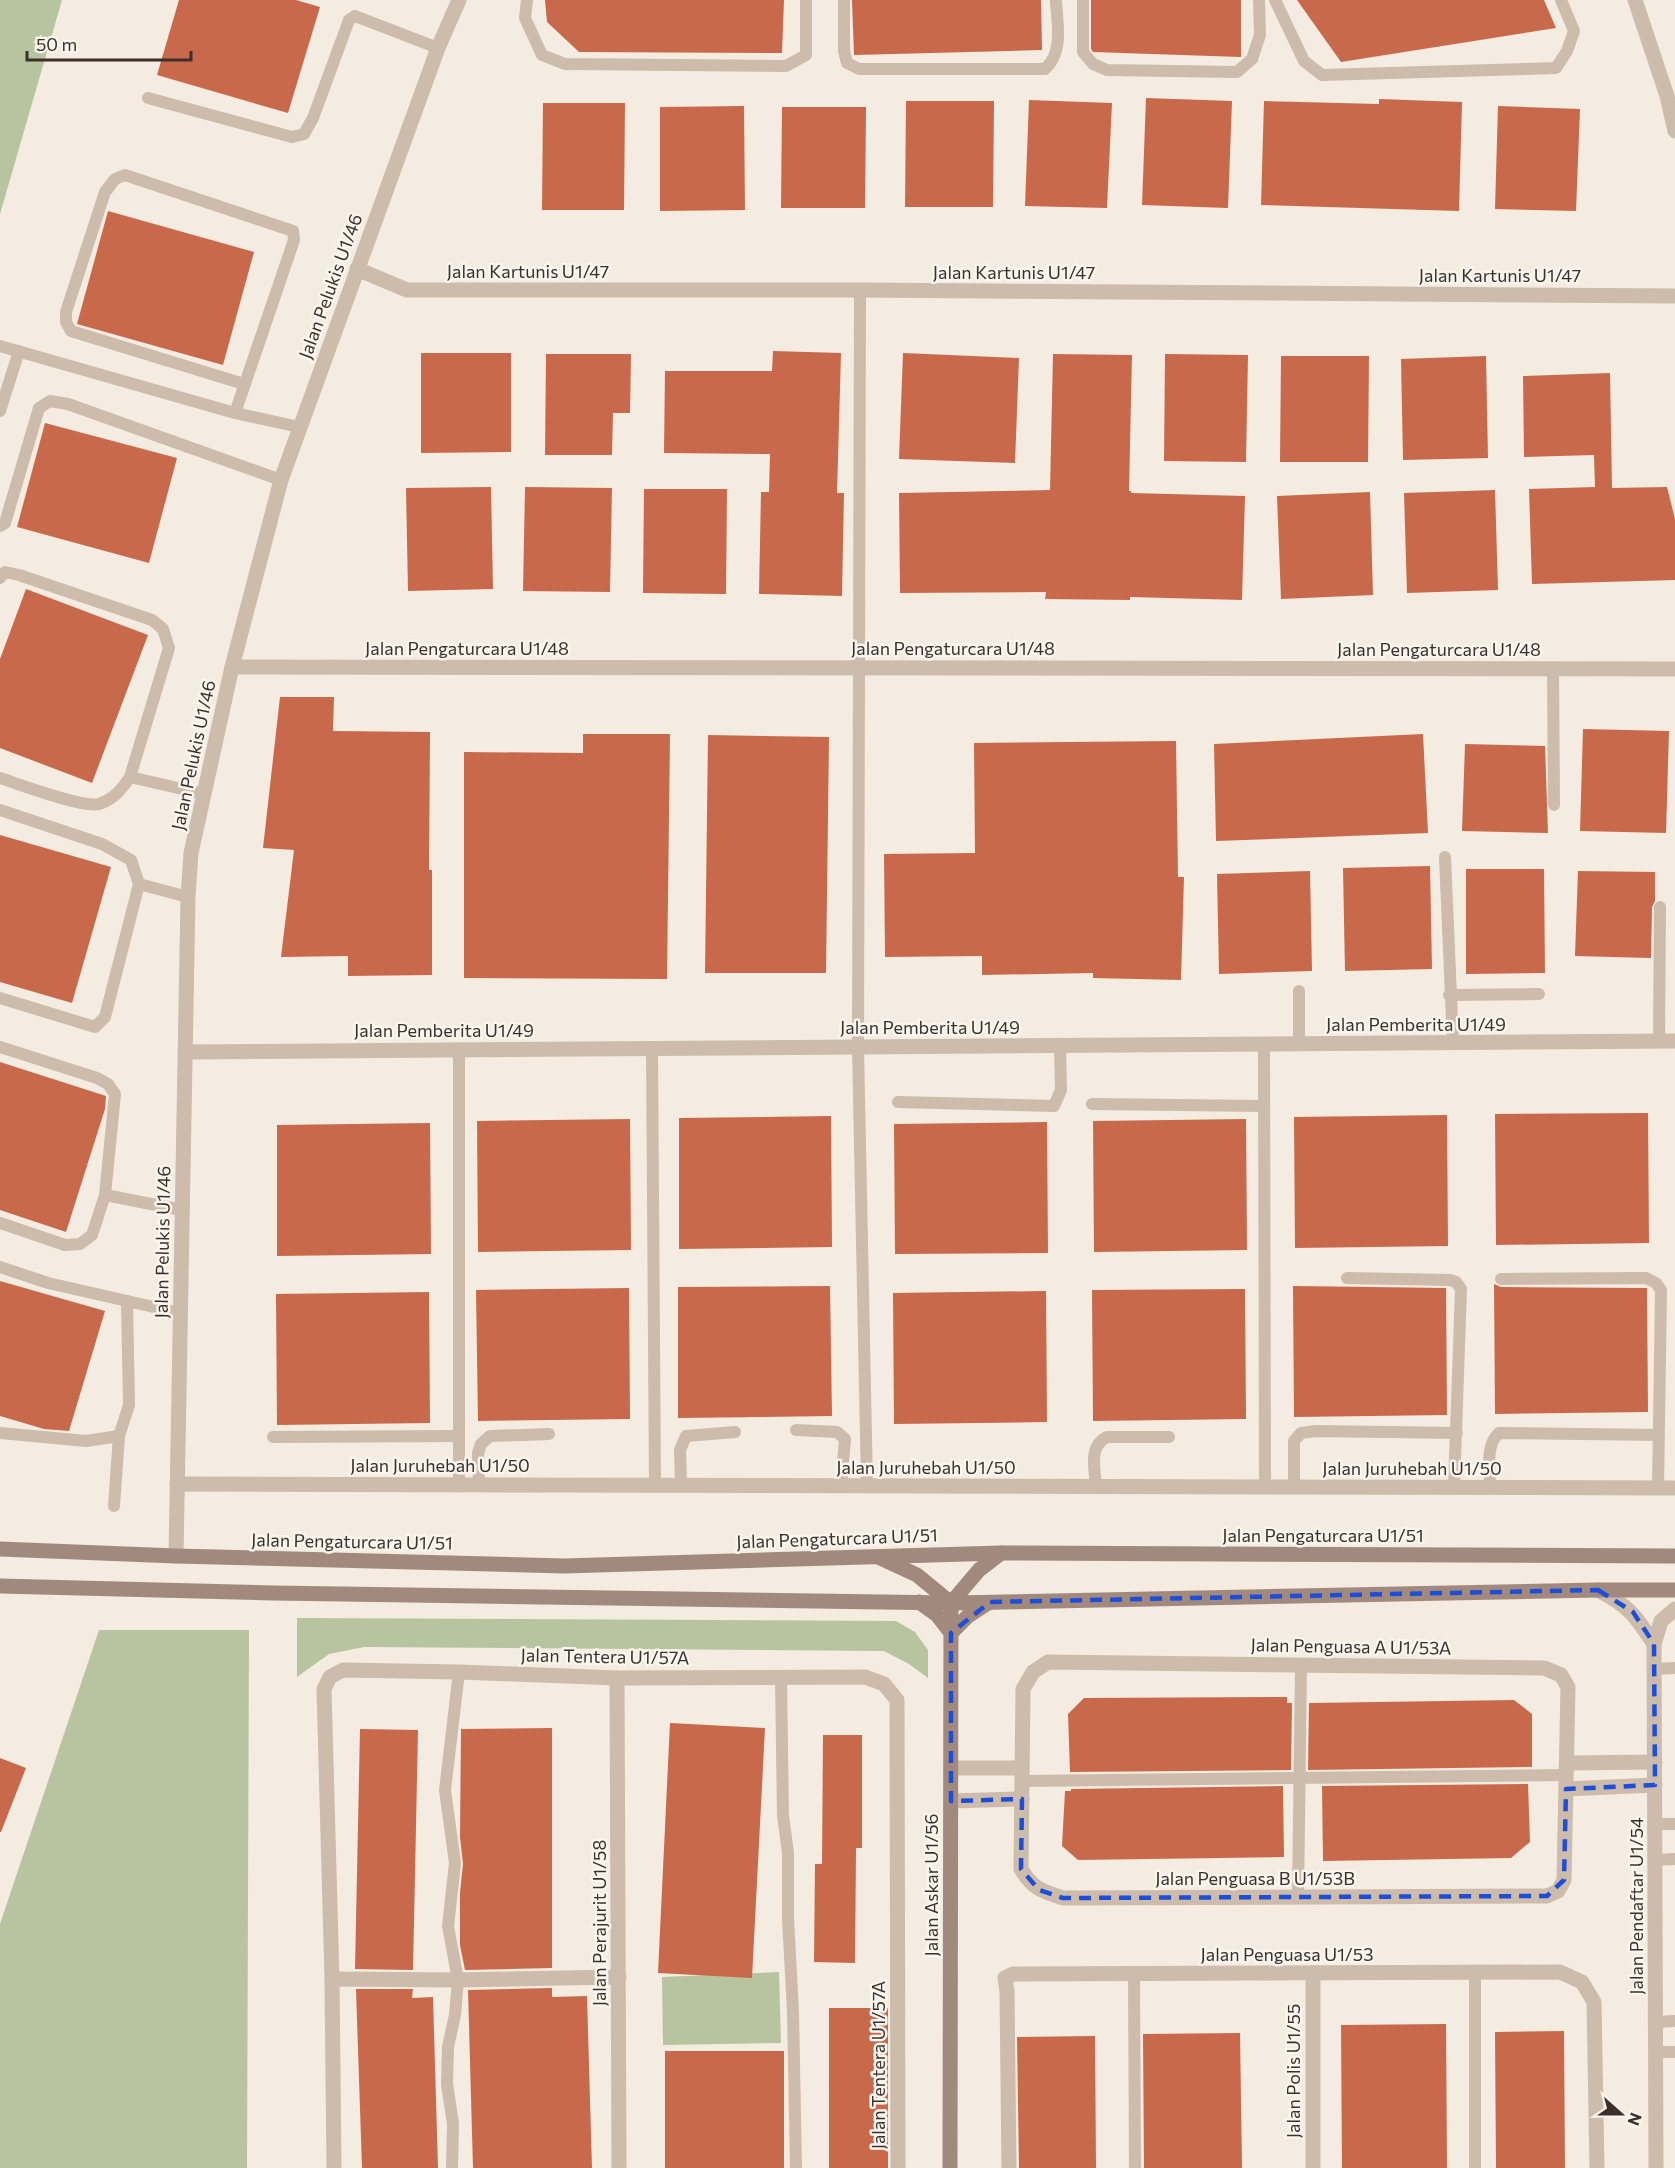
<svg xmlns="http://www.w3.org/2000/svg" width="1675" height="2168" font-family="Commissioner,sans-serif">
  <style>
    .green { fill: #b8c4a0 }
    .building { fill: #c8694b }
    .lines { fill: none; stroke-linecap: round; stroke-linejoin: round }
    .lane { stroke: #cdbbac; stroke-width: 12 }
    .street { stroke: #cdbbac; stroke-width: 15 }
    .secondary { stroke: #a18a7d; stroke-width: 15 }
    .marked { fill: none; stroke: #1d4ed8; stroke-width: 4.5; stroke-dasharray: 12 8; stroke-linejoin: round }
    .labels { text-anchor: middle; dominant-baseline: central; stroke-width: 5; stroke-linejoin: round; paint-order: stroke }
    .street-label { font-size: 18px; fill: #3b302b; stroke: #fbf5ee }
  </style>
  <rect width="100%" height="100%" fill="#f4ebe1"/>
  <g class="green">
    <polygon points="0,0 62,0 0,214"/>
    <polygon points="297,1618 896,1621 915,1632 928,1650 928,1678 909,1664 884,1651 364,1647 329,1654 297,1677"/>
    <polygon points="99,1630 249,1630 247,2168 0,2168 0,1924"/>
    <polygon points="779,1972 781,2043 663,2045 662,1977"/>
  </g>
  <g class="building">
    <polygon points="179,0 296,0 320,7 288,113 157,75"/>
    <polygon points="545,0 784,0 782,53 579,52 547,22"/>
    <polygon points="852,0 1041,0 1042,50 854,55"/>
    <polygon points="1091,0 1241,0 1241,57 1093,52 1091,49"/>
    <polygon points="1297,0 1544,0 1556,28 1341,62"/>
    <polygon points="1146,98 1232,101 1228,208 1142,205"/>
    <polygon points="1379,99 1462,102 1459,211 1261,205 1264,101 1379,104"/>
    <polygon points="1029,100 1112,103 1107,208 1025,206"/>
    <polygon points="906,101 994,101 993,207 905,207"/>
    <polygon points="543,103 625,103 624,210 542,210"/>
    <polygon points="744,106 745,210 660,211 660,107"/>
    <polygon points="1498,106 1580,109 1576,211 1495,209"/>
    <polygon points="782,107 866,107 865,208 781,208"/>
    <polygon points="108,211 254,252 223,365 77,324"/>
    <polygon points="773,351 841,353 837,493 844,493 842,596 759,594 761,492 769,492 770,454 664,453 665,371 772,371"/>
    <polygon points="421,353 511,353 511,452 421,453"/>
    <polygon points="903,353 1019,358 1015,463 899,459"/>
    <polygon points="546,354 631,354 630,413 613,413 612,455 545,455"/>
    <polygon points="1053,354 1132,355 1129,491 1131,491 1131,493 1245,496 1242,600 1130,597 1130,600 1045,599 1046,592 900,593 899,493 1050,490"/>
    <polygon points="1165,354 1248,355 1246,462 1164,461"/>
    <polygon points="1281,356 1369,356 1368,462 1280,462"/>
    <polygon points="1486,356 1488,458 1403,460 1401,359"/>
    <polygon points="1610,373 1612,488 1667,487 1675,519 1675,580 1532,584 1529,489 1595,487 1594,455 1524,457 1523,376"/>
    <polygon points="45,423 177,458 149,563 17,527"/>
    <polygon points="491,487 493,589 408,591 406,488"/>
    <polygon points="525,487 612,488 610,592 523,591"/>
    <polygon points="644,489 727,489 726,594 643,593"/>
    <polygon points="1495,490 1498,590 1407,593 1404,493"/>
    <polygon points="1370,492 1373,595 1281,599 1277,496"/>
    <polygon points="26,589 148,635 92,783 0,748 0,659"/>
    <polygon points="280,697 334,697 333,731 430,732 429,870 432,870 432,975 348,976 348,956 281,957 294,850 263,848"/>
    <polygon points="1583,729 1669,731 1666,833 1580,831"/>
    <polygon points="583,734 670,734 667,979 464,978 464,752 583,753"/>
    <polygon points="1423,734 1428,833 1216,841 1214,744"/>
    <polygon points="708,735 829,737 826,973 705,973"/>
    <polygon points="1176,741 1178,877 1184,877 1181,980 1093,978 1093,973 982,975 982,956 885,957 884,854 975,853 974,743"/>
    <polygon points="1465,744 1545,746 1548,833 1462,831"/>
    <polygon points="0,835 111,867 72,1003 0,982"/>
    <polygon points="1430,866 1432,969 1345,971 1343,868"/>
    <polygon points="1466,869 1544,869 1545,973 1466,974"/>
    <polygon points="1310,871 1312,971 1219,974 1217,874"/>
    <polygon points="1578,871 1655,872 1655,901 1652,907 1651,958 1575,956"/>
    <polygon points="0,1062 106,1096 105,1109 66,1232 0,1210"/>
    <polygon points="1648,1113 1649,1243 1496,1245 1495,1114"/>
    <polygon points="1447,1115 1448,1246 1295,1248 1294,1117"/>
    <polygon points="831,1116 832,1247 679,1249 679,1118"/>
    <polygon points="630,1119 631,1250 478,1252 477,1121"/>
    <polygon points="1246,1119 1247,1250 1094,1252 1093,1121"/>
    <polygon points="1047,1122 1048,1253 895,1254 894,1124"/>
    <polygon points="430,1123 431,1254 277,1256 277,1125"/>
    <polygon points="0,1281 105,1311 69,1431 44,1429 0,1416"/>
    <polygon points="1494,1284 1501,1287 1647,1288 1648,1412 1495,1414"/>
    <polygon points="830,1286 832,1416 678,1418 678,1287"/>
    <polygon points="1293,1286 1446,1288 1447,1415 1294,1417"/>
    <polygon points="629,1288 630,1419 478,1421 476,1290"/>
    <polygon points="1245,1289 1246,1419 1093,1421 1092,1290"/>
    <polygon points="1046,1291 1047,1422 894,1424 893,1293"/>
    <polygon points="429,1292 430,1423 277,1425 276,1294"/>
    <polygon points="1287,1697 1287,1703 1292,1703 1291,1770 1070,1772 1068,1714 1084,1698"/>
    <polygon points="1514,1700 1532,1714 1532,1767 1308,1770 1309,1703"/>
    <polygon points="670,1723 765,1728 752,1978 658,1973"/>
    <polygon points="552,1728 552,1968 465,1970 460,1945 460,1893 463,1864 460,1837 461,1729"/>
    <polygon points="360,1729 418,1730 413,1970 355,1969"/>
    <polygon points="823,1735 862,1735 862,1848 856,1848 855,1963 814,1962 815,1864 822,1864"/>
    <polygon points="0,1758 26,1768 1,1832 0,1832"/>
    <polygon points="1528,1784 1530,1842 1511,1858 1323,1861 1322,1786"/>
    <polygon points="1283,1786 1284,1857 1078,1860 1062,1846 1065,1791 1071,1791 1071,1789"/>
    <polygon points="552,1988 552,1997 587,1996 592,2168 473,2168 468,1990"/>
    <polygon points="356,1989 413,1989 412,1998 433,1997 438,2168 362,2168"/>
    <rect x="829" y="2008" width="59" height="160"/>
    <polygon points="1446,2024 1447,2168 1342,2168 1341,2025"/>
    <polygon points="1564,2031 1565,2168 1496,2168 1495,2032"/>
    <polygon points="1240,2033 1242,2168 1144,2168 1143,2034"/>
    <polygon points="1095,2036 1096,2168 1019,2168 1017,2037"/>
    <rect x="665" y="2051" width="119" height="117"/>
  </g>
  <g class="lines">
    <g class="lane">
      <polyline points="527,0 525,18 542,55 565,64 786,66 806,55 806,0"/>
      <path d="M 844,0 L 844,51 L 847,63 L 859,69 L 1045,69 C 1064,52 1057,24 1056,0"/>
      <polyline points="1083,0 1083,52 1093,64 1107,70 1237,72 1252,59 1260,35 1259,0"/>
      <polyline points="1275,0 1304,61 1322,75 1556,68 1567,51 1574,31 1561,0"/>
      <polyline points="148,98 292,137 304,134 313,118 349,20 355,16 438,48"/>
      <polyline points="860,290 858,1047 867,1486"/>
      <polyline points="0,346 235,413 299,427"/>
      <polyline points="0,411 19,351"/>
      <polyline points="235,413 294,240 293,231 125,175 115,179 105,192 66,312 66,322 71,331 244,384"/>
      <polyline points="0,526 5,523 39,408 50,401 68,404 281,480"/>
      <path d="M 0,578 L 5,572 L 19,575 L 152,620 L 163,629 L 169,648 L 130,777 C 122,789 114,799 99,804 C 82,808 19,784 0,778"/>
      <polyline points="1553,669 1554,805"/>
      <polyline points="130,777 204,794"/>
      <polyline points="0,810 102,844 131,860 139,884"/>
      <polyline points="1445,857 1453,1043"/>
      <polyline points="1449,995 1539,994"/>
      <polyline points="0,998 95,1027 105,1017 139,884 188,897"/>
      <polyline points="1659,1042 1660,907"/>
      <polyline points="1299,1044 1299,991"/>
      <polyline points="1264,1045 1265,1487"/>
      <polyline points="0,1047 97,1078 108,1084 115,1094 105,1195 92,1235 80,1244 65,1245 0,1223"/>
      <polyline points="652,1049 655,1485"/>
      <polyline points="459,1050 459,1485"/>
      <polyline points="898,1102 1054,1106 1061,1090 1060,1046"/>
      <polyline points="1092,1104 1264,1106"/>
      <polyline points="105,1195 182,1210"/>
      <polyline points="0,1267 48,1283 180,1313"/>
      <polyline points="1347,1278 1450,1280 1456,1282 1461,1289 1454,1488"/>
      <polyline points="1501,1279 1646,1278 1656,1283 1661,1290 1658,1488"/>
      <polyline points="796,1430 837,1432 845,1439 841,1486"/>
      <polyline points="0,1433 86,1441 119,1436"/>
      <polyline points="273,1437 458,1436"/>
      <polyline points="479,1485 478,1453 481,1444 490,1436 549,1434"/>
      <polyline points="681,1485 680,1450 686,1436 735,1432"/>
      <path d="M 1096,1487 C 1095,1469 1088,1446 1107,1437 L 1169,1437"/>
      <polyline points="1294,1487 1294,1441 1301,1433 1316,1431 1457,1433"/>
      <path d="M 1490,1487 C 1490,1470 1485,1445 1499,1433 L 1658,1435"/>
      <polyline points="114,1506 119,1436 129,1405 127,1301"/>
      <polyline points="1654,1669 1675,1668"/>
      <polyline points="781,1677 783,1815 788,1853 788,1919 793,2011 796,2168"/>
      <polyline points="1022,1781 1567,1775"/>
      <polyline points="1655,1824 1675,1824"/>
      <polyline points="1655,1860 1675,1859"/>
      <polyline points="1298,1897 1301,1665"/>
      <polyline points="1475,1973 1475,2168"/>
      <polyline points="1134,1974 1135,2168"/>
      <polyline points="1656,2022 1675,2021"/>
      <polyline points="1655,2052 1675,2052"/>
      <polyline points="452,2168 453,2124 447,2084 448,2047 455,2015 458,1980 448,1926 455,1863 445,1790 459,1672"/>
    </g>
    <g class="street">
      <polyline points="1635,0 1667,96 1675,131"/>
      <polyline points="357,269 407,290 860,290 1675,296"/>
      <polyline points="232,667 1675,669"/>
      <polyline points="185,1052 1675,1041"/>
      <polyline points="177,1484 1675,1488"/>
      <polyline points="176,1556 188,897 191,853 232,667 281,480 438,48 459,0"/>
      <path d="M 1598,1590 C 1629,1606 1635,1615 1654,1644"/>
      <path d="M 1048,1662 L 1544,1668 L 1561,1675 L 1568,1687 L 1564,1880 L 1558,1891 L 1547,1896 L 1063,1898 C 1042,1891 1033,1889 1021,1869 L 1023,1689 L 1033,1672 Z"/>
      <polyline points="617,1678 619,2168"/>
      <polyline points="1567,1763 1655,1762"/>
      <polyline points="951,1768 1022,1768"/>
      <polyline points="1566,1789 1655,1785"/>
      <polyline points="951,1801 1022,1799"/>
      <polyline points="1313,1973 1313,2168"/>
      <polyline points="332,1979 458,1980 619,1977"/>
      <polyline points="334,2168 332,1979 324,1689 330,1677 343,1670 459,1672 617,1678 865,1677 884,1684 897,1700 898,2168"/>
      <polyline points="1009,2168 1007,1991 1005,1978 1013,1974 1560,1972 1582,1982 1594,2002 1597,2168"/>
      <polyline points="1656,2168 1654,1644 1661,1621 1675,1609"/>
    </g>
    <g class="secondary">
      <polyline points="0,1549 176,1556 564,1566 1001,1553 1675,1556"/>
      <polyline points="878,1557 917,1575 951,1603"/>
      <polyline points="0,1586 273,1593 951,1603 1598,1590 1675,1590"/>
      <polyline points="919,1602 937,1615 951,1633"/>
      <polyline points="951,1603 979,1570 1001,1553"/>
      <polyline points="951,1633 968,1616 988,1603"/>
      <polyline points="950,2168 951,1603"/>
    </g>
  </g>
  <path class="marked" d="M 1598,1590 L 1633,1612 L 1654,1644 L 1655,1785 L 1566,1789 L 1564,1880 L 1547,1896 L 1063,1898 L 1039,1890 L 1021,1869 L 1022,1799 L 951,1801 L 951,1633 L 990,1602 Z"/>
  <g class="labels">
    <g class="street-label">
      <text x="528" y="271">Jalan Kartunis U1/47</text>
      <text x="1014" y="272">Jalan Kartunis U1/47</text>
      <text x="1500" y="275">Jalan Kartunis U1/47</text>
      <text transform="translate(330 286) rotate(-70)">Jalan Pelukis U1/46</text>
      <text x="467" y="648">Jalan Pengaturcara U1/48</text>
      <text x="953" y="648">Jalan Pengaturcara U1/48</text>
      <text x="1439" y="649">Jalan Pengaturcara U1/48</text>
      <text transform="translate(193 755) rotate(-78)">Jalan Pelukis U1/46</text>
      <text x="1416" y="1024">Jalan Pemberita U1/49</text>
      <text x="930" y="1027">Jalan Pemberita U1/49</text>
      <text x="444" y="1030">Jalan Pemberita U1/49</text>
      <text transform="translate(162 1242) rotate(-89)">Jalan Pelukis U1/46</text>
      <text x="440" y="1465">Jalan Juruhebah U1/50</text>
      <text x="926" y="1467">Jalan Juruhebah U1/50</text>
      <text x="1412" y="1468">Jalan Juruhebah U1/50</text>
      <text x="1323" y="1535">Jalan Pengaturcara U1/51</text>
      <text transform="translate(837 1538) rotate(-2)">Jalan Pengaturcara U1/51</text>
      <text transform="translate(352 1541) rotate(1)">Jalan Pengaturcara U1/51</text>
      <text transform="translate(1351 1646) rotate(1)">Jalan Penguasa A U1/53A</text>
      <text transform="translate(605 1656) rotate(1)">Jalan Tentera U1/57A</text>
      <text x="1255" y="1878">Jalan Penguasa B U1/53B</text>
      <text transform="translate(931 1885) rotate(-90)">Jalan Askar U1/56</text>
      <text transform="translate(1636 1906) rotate(-90)">Jalan Pendaftar U1/54</text>
      <text transform="translate(599 1923) rotate(-90)">Jalan Perajurit U1/58</text>
      <text x="1287" y="1954">Jalan Penguasa U1/53</text>
      <text transform="translate(878 2065) rotate(-90)">Jalan Tentera U1/57A</text>
      <text transform="translate(1293 2071) rotate(-90)">Jalan Polis U1/55</text>
    </g>
  </g>
  <g transform="translate(1621 2114) rotate(111)" stroke="#fbf5ee" stroke-width="4.5" paint-order="stroke">
  <path d="M0-4.5L10 22L0 15L-10 22Z" fill="#3b302b"/>
  <text y="-9" font-size="16" font-weight="bold" text-anchor="middle" fill="#3b302b">N</text>
  </g>
  <path d="M27 51v9h164v-9" fill="none" stroke="#3b302b" stroke-width="3"/>
  <text x="36" y="51" font-size="18" fill="#3b302b" stroke="#fbf5ee" stroke-width="4.5" paint-order="stroke">50 m</text>
</svg>
